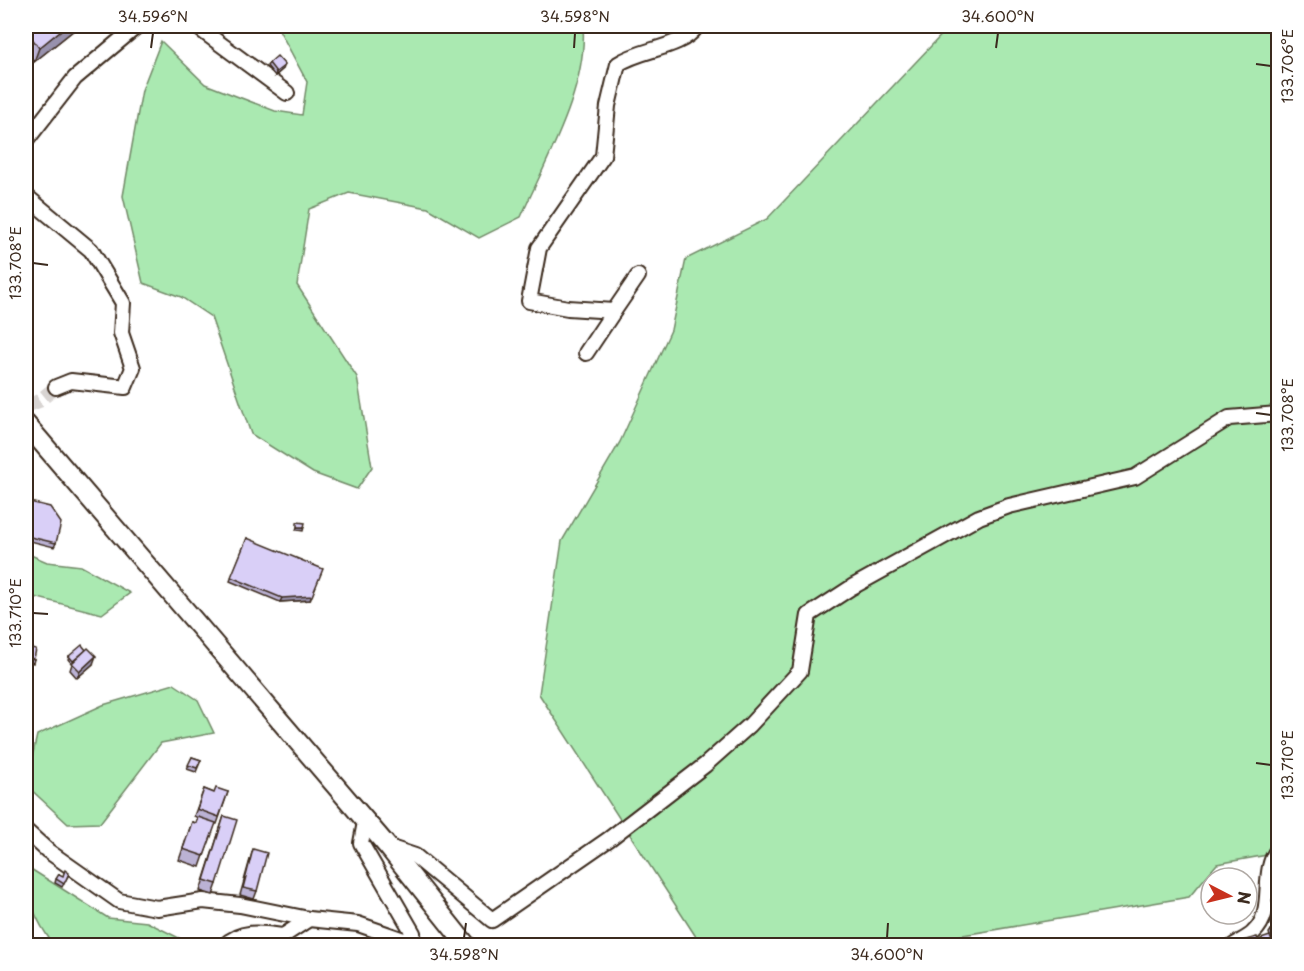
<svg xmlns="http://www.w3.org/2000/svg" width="1304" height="971" font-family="'Playpen Sans',sans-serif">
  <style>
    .green { fill: #aae9b1; stroke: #728a68; stroke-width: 1.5 }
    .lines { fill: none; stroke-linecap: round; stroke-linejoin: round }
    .minor-tunnel { stroke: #d8d4d2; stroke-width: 14; stroke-dasharray: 14 7; stroke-linecap: butt }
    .minor-casing { stroke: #3b2a1e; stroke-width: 18 }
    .tertiary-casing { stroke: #3b2a1e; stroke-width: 22 }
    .minor { stroke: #fff; stroke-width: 14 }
    .tertiary { stroke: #fff; stroke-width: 18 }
    .wall { fill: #bbb2d4; stroke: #3b2a1e; stroke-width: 1.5 }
    .shaded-wall { fill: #9891ad; stroke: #3b2a1e; stroke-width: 1.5 }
    .building { fill: #d9cff7; stroke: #3b2a1e; stroke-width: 1.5 }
    .ticks { fill: none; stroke: #3b2a1e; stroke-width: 2 }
    .neatline { fill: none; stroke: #3b2a1e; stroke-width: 2 }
    .ticks-label { font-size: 15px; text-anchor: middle; fill: #3b2a1e }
  </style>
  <rect width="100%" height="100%" fill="#fff"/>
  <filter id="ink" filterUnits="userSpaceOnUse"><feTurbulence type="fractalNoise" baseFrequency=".0167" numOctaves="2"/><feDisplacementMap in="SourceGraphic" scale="12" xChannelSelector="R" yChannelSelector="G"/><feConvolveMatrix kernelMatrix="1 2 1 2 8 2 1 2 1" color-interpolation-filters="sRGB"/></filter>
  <g filter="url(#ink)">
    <g class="green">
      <path d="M 277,26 L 583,26 C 588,88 546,160 521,217 L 479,238 L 428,208 L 349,193 L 309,209 L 297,285 L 357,377 L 372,467 L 357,489 L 313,473 L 251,434 L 211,317 L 181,297 L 143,283 L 123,196 L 142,90 L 161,41 L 205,84 L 275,111 L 302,115 L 307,82 Z"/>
      <polygon points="950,26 1278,26 1278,853 1217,864 1189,897 904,945 710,945 700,943 539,694 562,541 620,442 671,330 686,259 767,219"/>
      <polygon points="26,553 47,562 81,566 130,593 102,614 26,595"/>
      <polygon points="174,684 198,700 214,733 161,743 100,823 68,824 26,785 37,735 103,705"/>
      <path d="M 26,866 L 108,918 L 147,922 L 179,938 L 164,945 L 54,945 C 36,922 25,895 26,866 Z"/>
    </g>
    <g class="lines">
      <polyline class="minor-tunnel" points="26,406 39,401 56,387"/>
      <g class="minor-casing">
        <g id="minor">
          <polyline points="196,26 287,93"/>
          <polyline points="26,141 75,78 137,26"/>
          <polyline points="26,196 91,250 123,303 121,333 133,368 125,387 71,381 56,387"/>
          <path d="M 638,276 L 614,311 L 568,308 L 529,301 L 539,248 L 603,156 L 608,106 L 618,64 C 642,48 681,49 697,26"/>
          <polyline points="586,353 614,311"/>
          <polyline points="26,831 48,851 119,901 157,908 203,901 240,905 309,919 358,924 407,941 413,933 361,843 365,822"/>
          <polyline points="388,847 415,856 492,920 609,839 705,765 750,725 800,671 809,615 852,587 979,517 1009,506 1135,477 1229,418 1278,414"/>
          <path d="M 224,946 C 241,929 262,933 283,936 L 309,919"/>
          <path d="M 1233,946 C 1240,941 1248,938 1253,933 C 1277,911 1259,873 1278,849"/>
        </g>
      </g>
      <g class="tertiary-casing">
        <polyline id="tertiary" points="26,424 388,847 467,946"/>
      </g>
      <use href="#minor" class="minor"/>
      <use href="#tertiary" class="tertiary"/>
    </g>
    <g class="wall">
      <polygon points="26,26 79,26 34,62 26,51"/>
      <polygon points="269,63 283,69 275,76 267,66"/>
      <polygon points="26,501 56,543 54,547 26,540"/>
      <polygon points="247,538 310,600 280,602 230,581"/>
      <polygon points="26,648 34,659 33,663 26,661"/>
      <polygon points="69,656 93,664 77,678 70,670 72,664 68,659"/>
      <polygon points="192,757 201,760 196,772 187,769"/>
      <polygon points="204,789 214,793 228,792 217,824 215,824 200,867 179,860 192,822 196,823 198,818 194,816"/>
      <polygon points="224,816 217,884 213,895 200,891"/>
      <polygon points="253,849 257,891 254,899 240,895"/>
      <polygon points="63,876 68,876 62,887 55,883 56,879"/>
      <polygon points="1274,897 1278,914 1275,915 1272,900"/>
      <polygon points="1278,927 1278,940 1272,942 1269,933 1271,930"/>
    </g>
    <g class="shaded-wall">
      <polygon points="66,26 79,26 34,62 39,48"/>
      <polygon points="285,65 283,69 275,76 276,72"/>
      <polygon points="297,527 304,527 303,531 296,530"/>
      <polygon points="321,572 310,600 280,602 282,598"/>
      <polygon points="96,656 93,664 77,678 80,671"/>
      <polygon points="1278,937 1278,940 1272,942 1273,938"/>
    </g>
    <g class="building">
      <polygon points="26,26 66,26 39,48 26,30"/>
      <polygon points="277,56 285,65 276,72 269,63"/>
      <polygon points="26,501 50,507 61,523 56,543 26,536"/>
      <polygon points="297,522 305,523 304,527 297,527"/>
      <polygon points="247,538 323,569 312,596 282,598 231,577"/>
      <polygon points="82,645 86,650 73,661 69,656"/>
      <polygon points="26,647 36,649 34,659 26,657"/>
      <polygon points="88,648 96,656 80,671 72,663"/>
      <polygon points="192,757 201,760 197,768 188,765"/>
      <polygon points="216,788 228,792 219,817 197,809 204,789 214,793"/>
      <polygon points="224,816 237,820 217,884 204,880"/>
      <polygon points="198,817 216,823 204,856 183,849 192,822 196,823"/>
      <polygon points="253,849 267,853 257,891 243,888"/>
      <polygon points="65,870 69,873 64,884 56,879 59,874 63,876"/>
      <polygon points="1278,895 1278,902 1276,903 1274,897"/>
      <polygon points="1278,904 1278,910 1277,911 1275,905"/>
      <polygon points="1278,927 1278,937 1273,938 1271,930"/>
      <polygon points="1270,936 1273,945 1263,945 1261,939"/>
      <polygon points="1257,937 1259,945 1236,945 1235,943"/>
    </g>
  </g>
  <path class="ticks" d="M 151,48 L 153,33M 574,48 L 575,33M 996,48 L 998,33M 1256,64 L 1271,66M 33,263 L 48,265M 1256,413 L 1271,415M 33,613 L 48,614M 1256,763 L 1271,765M 464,938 L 466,923M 887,938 L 888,923"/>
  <rect width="1304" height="971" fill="none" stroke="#fff" stroke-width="66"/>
  <g transform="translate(1229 896) rotate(97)"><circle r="28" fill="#ffffff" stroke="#b1aaa5" stroke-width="1.5"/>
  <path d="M0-4.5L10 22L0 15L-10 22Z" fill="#c8321e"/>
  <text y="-9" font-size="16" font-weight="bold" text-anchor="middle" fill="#3b2a1e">N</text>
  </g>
  <rect x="33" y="33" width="1238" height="905" class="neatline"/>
  <g class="ticks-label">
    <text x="153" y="22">34.596°N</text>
    <text x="575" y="22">34.598°N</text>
    <text x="998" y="22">34.600°N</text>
    <text transform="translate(1288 66) rotate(-90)" y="5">133.706°E</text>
    <text transform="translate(16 263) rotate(-90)" y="5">133.708°E</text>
    <text transform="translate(1288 415) rotate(-90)" y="5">133.708°E</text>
    <text transform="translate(16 613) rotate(-90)" y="5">133.710°E</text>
    <text transform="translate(1288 765) rotate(-90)" y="5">133.710°E</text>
    <text x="464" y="960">34.598°N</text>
    <text x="887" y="960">34.600°N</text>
  </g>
</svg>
